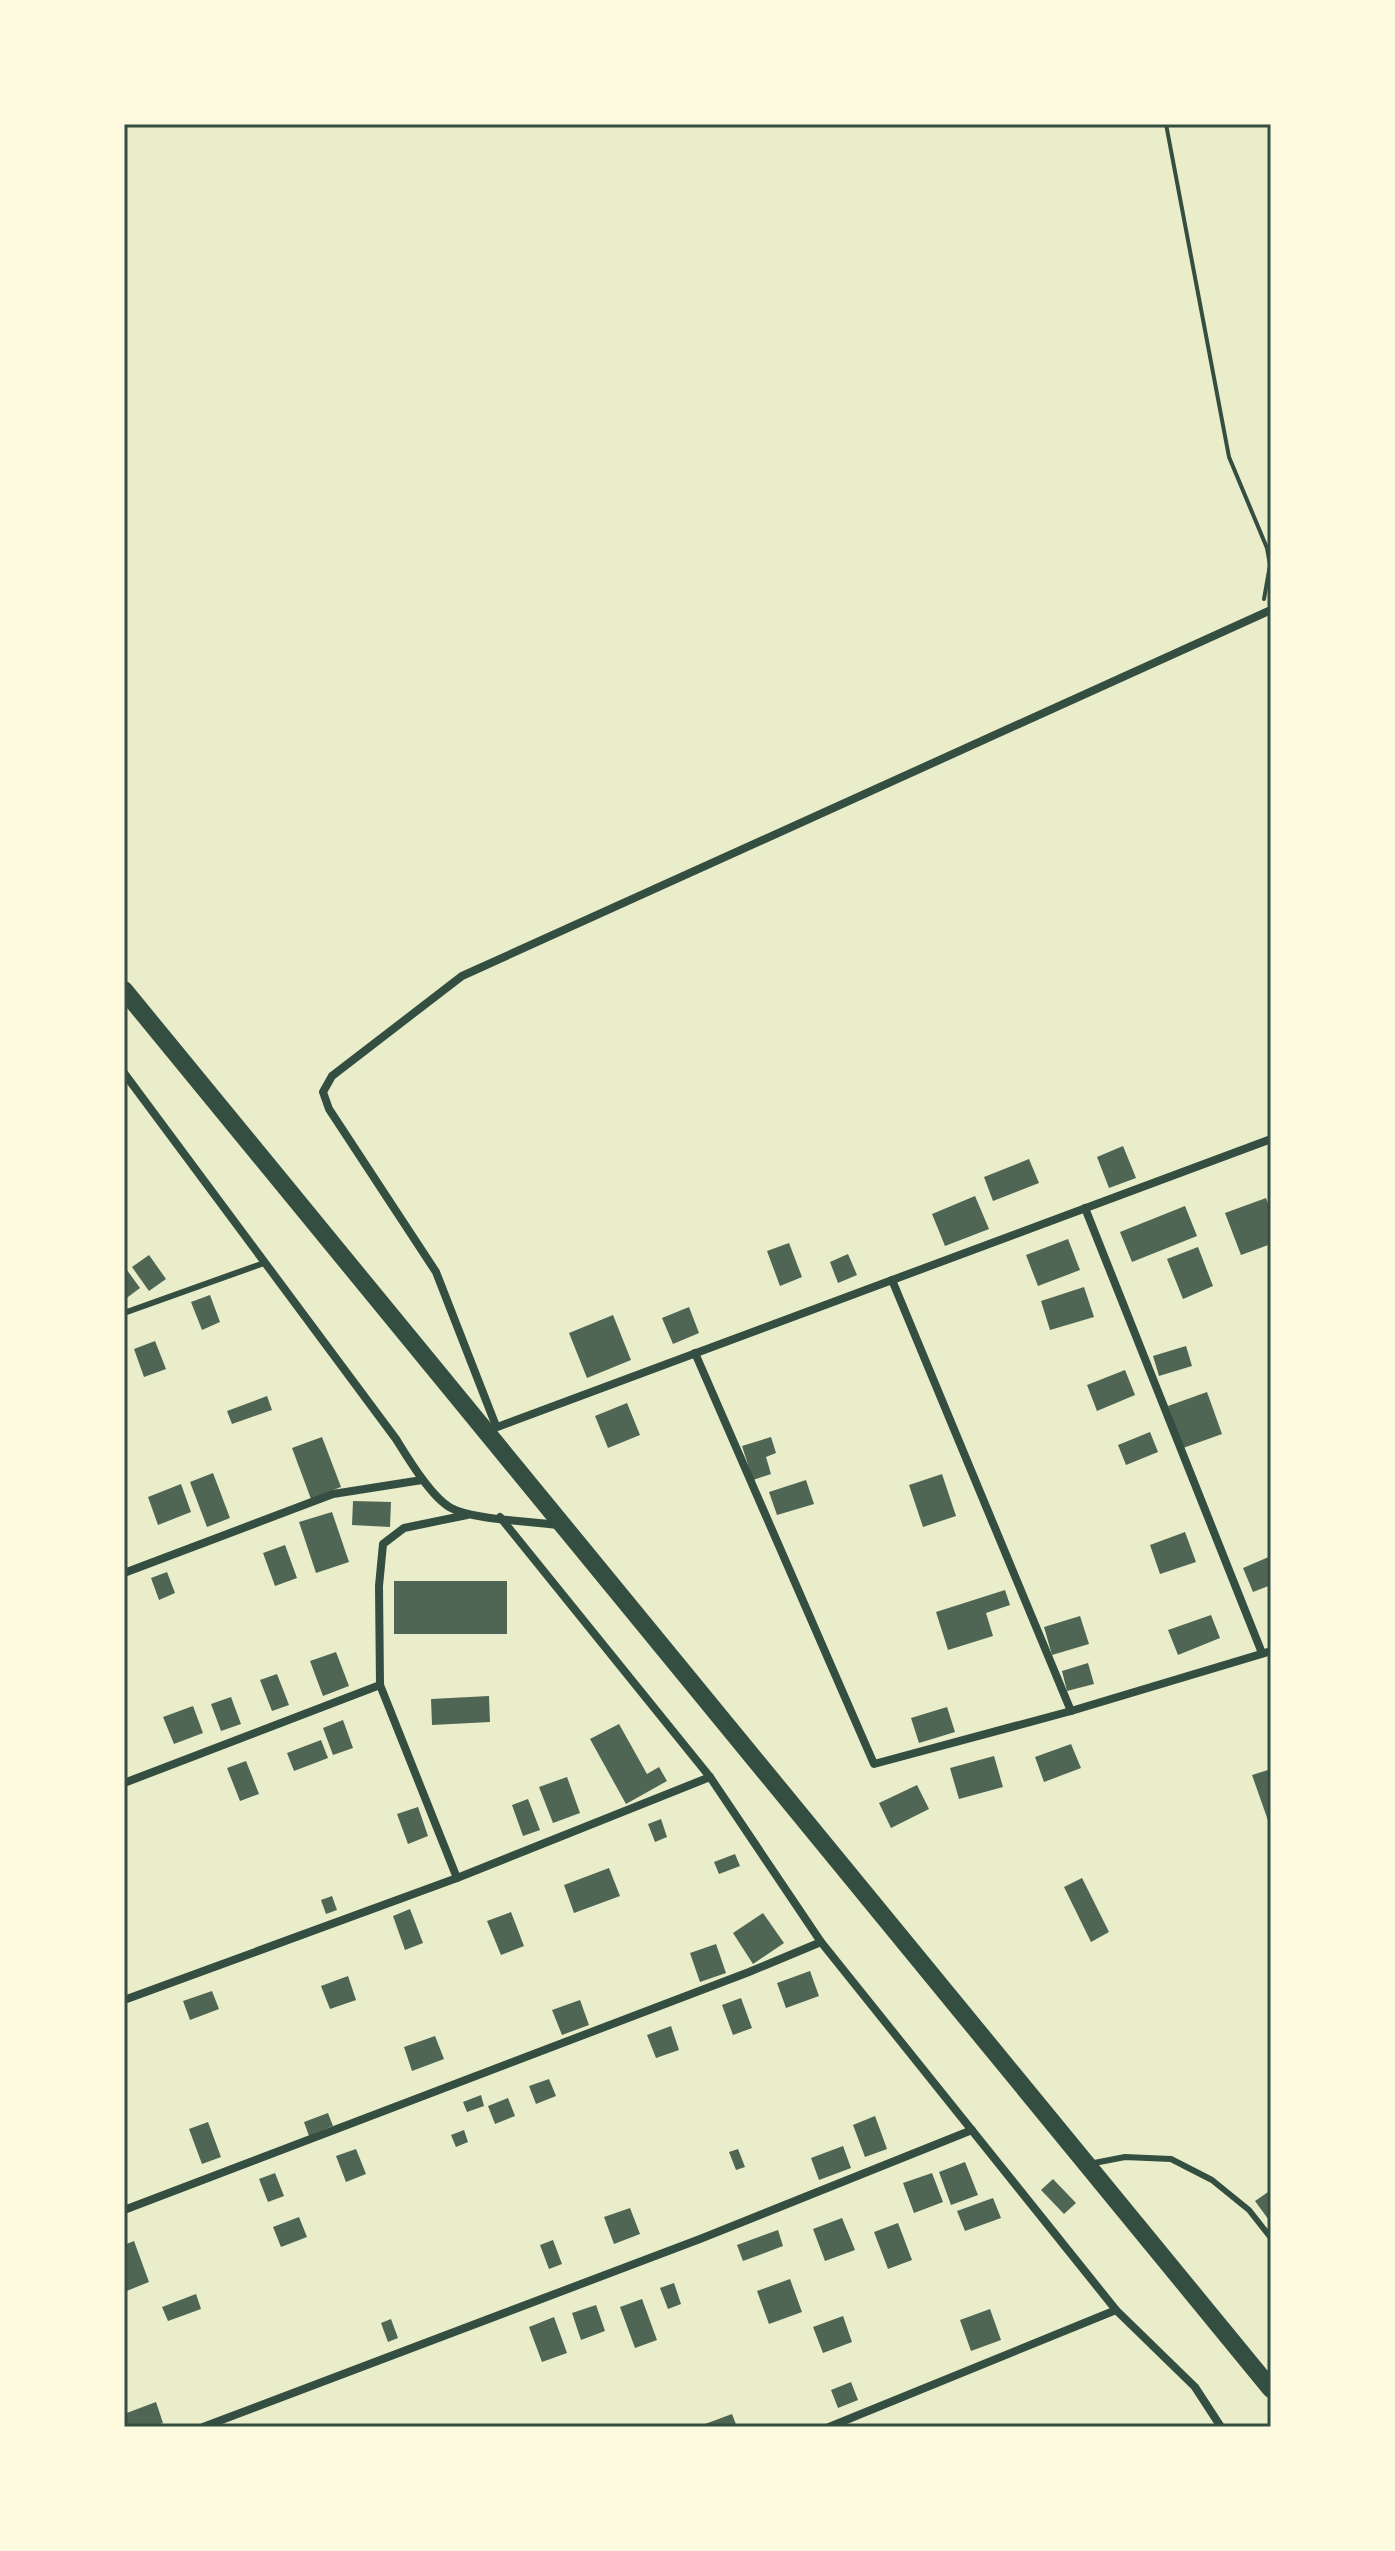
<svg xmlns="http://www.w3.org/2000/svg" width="1395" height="2551" font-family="'PT Sans',sans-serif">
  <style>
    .building { fill: #4f6655 }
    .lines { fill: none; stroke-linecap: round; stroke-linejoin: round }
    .path { stroke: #344e41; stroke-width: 4 }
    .service { stroke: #344e41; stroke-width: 6 }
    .minor { stroke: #344e41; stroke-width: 8 }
    .trunk { stroke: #344e41; stroke-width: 18 }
    .neatline { fill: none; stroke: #344e41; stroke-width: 3 }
  </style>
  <rect width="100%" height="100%" fill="#e9edc9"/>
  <g class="building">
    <polygon points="1123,1146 1136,1178 1109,1188 1097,1157"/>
    <polygon points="1029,1159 1039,1183 993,1201 984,1177"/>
    <polygon points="975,1196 989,1229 945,1246 932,1214"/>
    <polygon points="1266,1198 1271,1212 1271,1244 1241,1255 1225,1213"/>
    <polygon points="1185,1206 1197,1236 1132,1262 1120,1232"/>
    <polygon points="1068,1239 1080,1270 1038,1286 1026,1255"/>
    <polygon points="789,1243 802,1277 780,1286 767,1251"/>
    <polygon points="1198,1247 1213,1286 1183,1299 1167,1259"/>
    <polygon points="848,1254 857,1275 838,1283 830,1262"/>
    <polygon points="149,1255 166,1279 149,1291 132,1267"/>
    <polygon points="124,1266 140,1288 124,1300"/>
    <polygon points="1084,1287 1094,1317 1050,1330 1041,1301"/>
    <polygon points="210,1295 220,1322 202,1330 191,1302"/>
    <polygon points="689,1307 699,1333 673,1344 662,1318"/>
    <polygon points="613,1315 631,1360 587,1378 569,1333"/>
    <polygon points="155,1341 166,1369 144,1377 134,1349"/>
    <polygon points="1186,1346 1192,1366 1159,1376 1153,1356"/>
    <polygon points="1125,1370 1135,1395 1097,1411 1087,1385"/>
    <polygon points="1207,1392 1222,1434 1183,1448 1168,1406"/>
    <polygon points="267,1396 272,1410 232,1424 227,1411"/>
    <polygon points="627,1403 640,1435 608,1448 595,1416"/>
    <polygon points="1150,1432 1158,1452 1126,1465 1118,1445"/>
    <polygon points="322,1437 341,1487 311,1499 292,1448"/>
    <polygon points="771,1437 776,1453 766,1457 771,1474 753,1480 742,1446"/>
    <polygon points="213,1473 230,1518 207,1527 190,1482"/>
    <polygon points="942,1474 956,1516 923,1527 909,1485"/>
    <polygon points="806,1480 814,1504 777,1515 769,1492"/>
    <polygon points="181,1484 191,1512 158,1525 148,1497"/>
    <polygon points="353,1501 391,1502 390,1527 352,1525"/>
    <polygon points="332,1512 349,1562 316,1573 299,1522"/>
    <polygon points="1185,1532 1196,1562 1160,1574 1150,1545"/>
    <polygon points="285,1545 297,1578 275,1586 263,1553"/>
    <polygon points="1271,1556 1271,1585 1253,1592 1243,1568"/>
    <polygon points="167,1572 175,1593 159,1600 151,1578"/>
    <rect x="394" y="1581" width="113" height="53"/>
    <polygon points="1005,1590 1010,1605 986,1613 993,1636 948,1650 936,1612"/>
    <polygon points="1211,1615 1220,1638 1178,1655 1168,1630"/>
    <polygon points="1080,1616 1089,1644 1052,1655 1044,1627"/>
    <polygon points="336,1652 349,1686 323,1696 310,1661"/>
    <polygon points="1088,1663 1094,1684 1067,1691 1062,1671"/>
    <polygon points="277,1674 289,1705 272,1711 260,1680"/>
    <polygon points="489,1696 490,1722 432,1725 431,1699"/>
    <polygon points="231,1697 241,1724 221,1731 211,1704"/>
    <polygon points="193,1706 203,1733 174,1744 163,1717"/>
    <polygon points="947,1707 955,1732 919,1743 911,1718"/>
    <polygon points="343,1720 353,1748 333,1755 323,1728"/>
    <polygon points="619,1724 647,1774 659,1767 667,1781 626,1804 590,1739"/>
    <polygon points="321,1740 328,1758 294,1771 287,1753"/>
    <polygon points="1071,1744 1081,1768 1044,1782 1035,1757"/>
    <polygon points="994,1756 1003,1787 959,1799 950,1768"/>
    <polygon points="246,1761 259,1794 240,1801 227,1768"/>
    <polygon points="1271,1769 1271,1829 1252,1775"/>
    <polygon points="567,1777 580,1813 553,1823 539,1787"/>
    <polygon points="917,1785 929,1809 891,1828 879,1803"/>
    <polygon points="528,1799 540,1830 523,1836 512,1805"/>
    <polygon points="418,1807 428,1836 408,1844 397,1814"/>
    <polygon points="661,1819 667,1837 655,1842 648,1824"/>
    <polygon points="735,1854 740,1866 719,1874 714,1862"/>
    <polygon points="609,1868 620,1896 574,1913 564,1885"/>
    <polygon points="1082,1878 1109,1932 1091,1942 1064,1887"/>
    <polygon points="332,1896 337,1910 326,1914 321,1900"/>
    <polygon points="410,1909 423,1943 405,1950 393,1916"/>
    <polygon points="511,1912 524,1946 501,1955 487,1921"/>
    <polygon points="763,1913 784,1943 753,1964 733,1933"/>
    <polygon points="716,1944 726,1973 700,1982 690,1953"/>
    <polygon points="810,1971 819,1996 786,2008 777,1983"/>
    <polygon points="348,1976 356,2000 330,2009 321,1986"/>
    <polygon points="212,1991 219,2009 190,2020 183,2001"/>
    <polygon points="741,1998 752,2028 733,2035 722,2005"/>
    <polygon points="580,2000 589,2025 562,2035 552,2010"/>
    <polygon points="671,2026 679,2050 656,2058 647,2035"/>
    <polygon points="435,2036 444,2059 412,2071 404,2047"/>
    <polygon points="549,2079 556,2096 536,2104 529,2086"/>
    <polygon points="481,2095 484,2106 467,2112 463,2102"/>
    <polygon points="508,2098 515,2116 495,2124 488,2106"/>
    <polygon points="328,2113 333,2126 309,2136 304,2122"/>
    <polygon points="875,2116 887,2149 865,2157 853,2125"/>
    <polygon points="208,2122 221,2157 202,2164 189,2129"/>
    <polygon points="464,2130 468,2142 456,2147 451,2135"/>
    <polygon points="843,2146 851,2168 819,2180 811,2158"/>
    <polygon points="356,2149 366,2174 346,2182 336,2156"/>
    <polygon points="738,2149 745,2167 736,2170 729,2152"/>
    <polygon points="965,2162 978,2195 951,2205 939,2172"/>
    <polygon points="275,2173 284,2196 268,2202 259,2179"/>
    <polygon points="932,2173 943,2202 914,2213 903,2183"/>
    <polygon points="1053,2179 1076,2203 1064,2214 1041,2190"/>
    <polygon points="1271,2190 1271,2223 1255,2201"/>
    <polygon points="993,2198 1001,2218 965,2231 957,2211"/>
    <polygon points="630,2208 640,2234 614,2244 604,2217"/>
    <polygon points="299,2217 307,2237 281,2247 273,2227"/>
    <polygon points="842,2218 855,2250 825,2261 813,2229"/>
    <polygon points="898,2223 912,2260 888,2269 874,2232"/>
    <polygon points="778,2230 783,2246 743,2261 737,2245"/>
    <polygon points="553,2240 562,2264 549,2269 540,2245"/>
    <polygon points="134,2241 149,2282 124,2292 124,2245"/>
    <polygon points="790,2279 802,2312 769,2324 757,2291"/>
    <polygon points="674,2283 681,2304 668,2309 660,2288"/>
    <polygon points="196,2294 201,2309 168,2321 162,2307"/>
    <polygon points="642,2299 657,2340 635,2348 620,2307"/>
    <polygon points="596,2305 605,2331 581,2340 572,2313"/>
    <polygon points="990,2309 1001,2340 971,2351 960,2320"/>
    <polygon points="843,2316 852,2342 823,2353 813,2327"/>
    <polygon points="554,2317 567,2353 542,2362 529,2327"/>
    <polygon points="391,2319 398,2338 388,2342 381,2323"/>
    <polygon points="851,2382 858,2400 838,2408 831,2390"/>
    <polygon points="156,2402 163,2423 151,2427 127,2427 124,2414"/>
    <polygon points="732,2414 737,2427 697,2427"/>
  </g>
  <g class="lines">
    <polyline class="path" points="1166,124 1229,457 1267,548 1270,565 1264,599"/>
    <g class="service">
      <polyline points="124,1313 264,1263"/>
      <polyline points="1089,2164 1125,2157 1171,2159 1212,2180 1249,2210 1271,2238"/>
    </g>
    <g class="minor">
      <path d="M 124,1073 L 396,1439 C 408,1458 431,1497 451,1508 C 473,1520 532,1521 558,1525"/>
      <polyline points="1085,1208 1262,1653"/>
      <polyline points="892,1280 1071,1711"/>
      <polyline points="695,1353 874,1764 1071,1711 1271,1651"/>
      <polyline points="496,1426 436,1272 329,1109 323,1092 332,1076 462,976 1271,610"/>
      <polyline points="492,1429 1271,1139"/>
      <polyline points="500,1517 710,1777 821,1942 1116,2310 1195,2387 1221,2427"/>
      <polyline points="124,1573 333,1494 422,1480"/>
      <polyline points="380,1685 379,1586 383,1544 404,1528 467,1515"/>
      <polyline points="124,1783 380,1685 457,1878"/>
      <polyline points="124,2000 457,1878 710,1777"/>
      <polyline points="124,2210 749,1972 821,1942"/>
      <polyline points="203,2427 700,2239 972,2130"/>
      <polyline points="829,2427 1116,2310"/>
    </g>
    <polyline class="trunk" points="124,990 1271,2389"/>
  </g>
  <rect width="1395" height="2551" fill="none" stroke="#fefae0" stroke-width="252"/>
  <rect x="126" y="126" width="1143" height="2299" class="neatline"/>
</svg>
